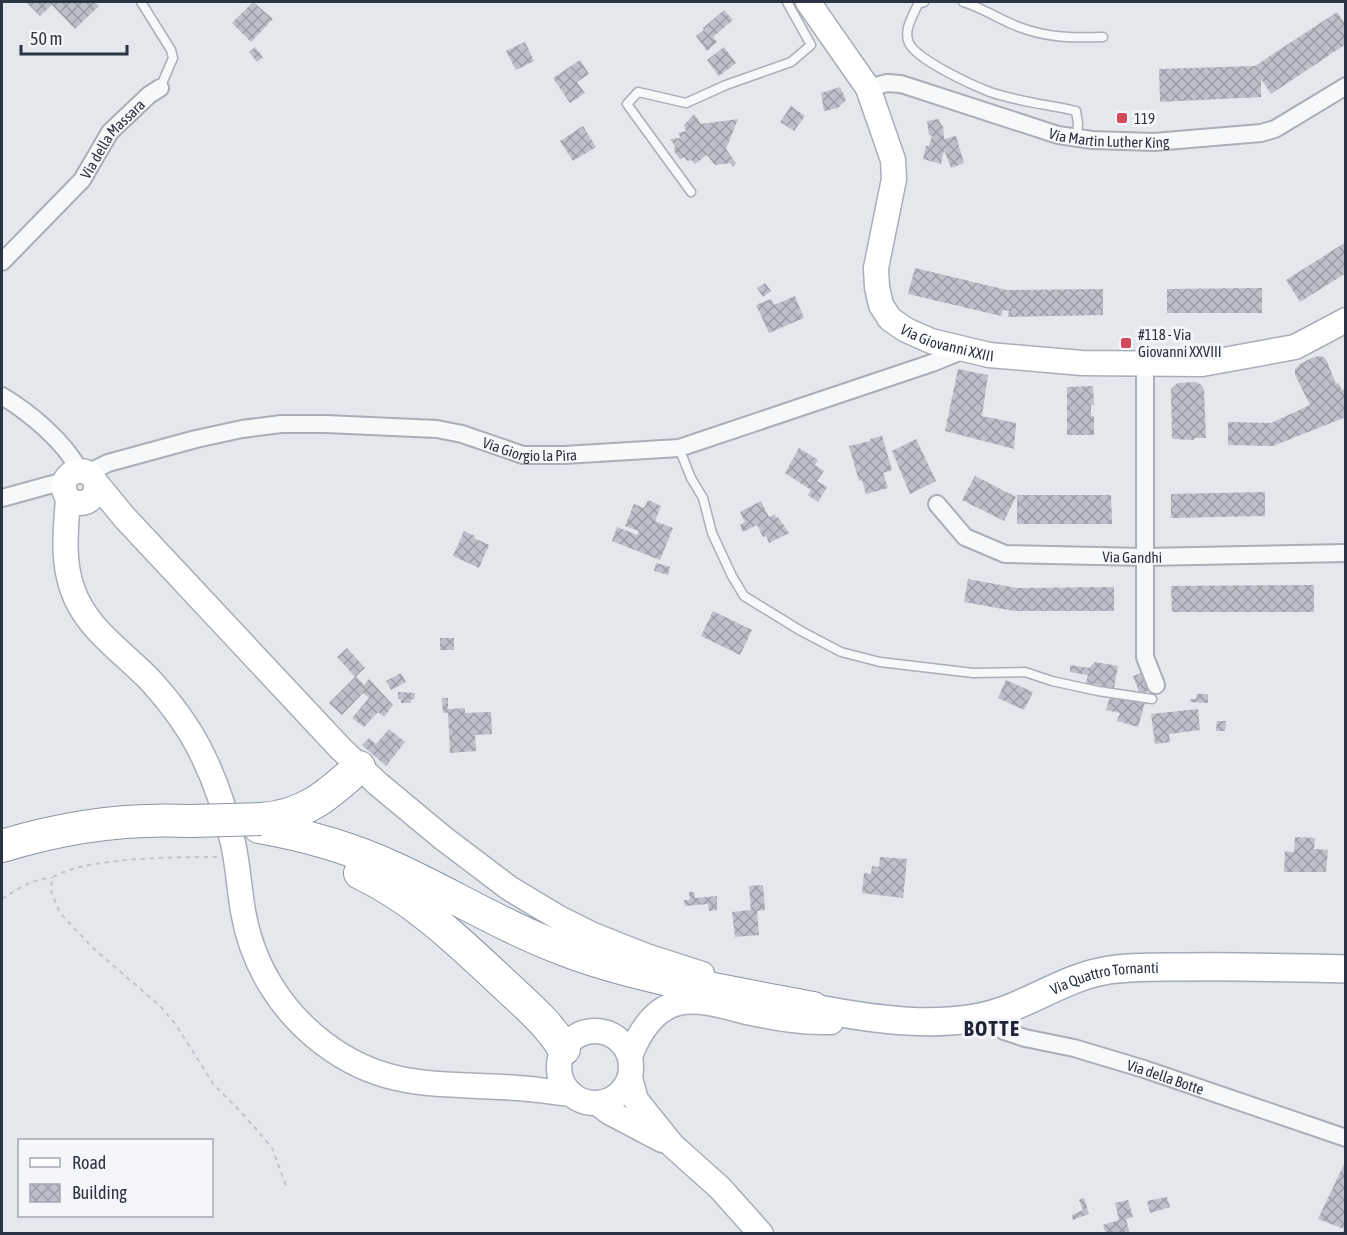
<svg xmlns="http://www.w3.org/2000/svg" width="1347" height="1235" font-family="'Asap Condensed',sans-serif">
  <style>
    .building { fill: url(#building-cross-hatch) }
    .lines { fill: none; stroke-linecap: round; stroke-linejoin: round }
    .lane-casing { stroke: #a9aeb7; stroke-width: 11 }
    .street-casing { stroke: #a9aeb7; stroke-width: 20 }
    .secondary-casing { stroke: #a9aeb7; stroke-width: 27 }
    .primary-casing { stroke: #a3abb8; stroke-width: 30 }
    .highway-casing { stroke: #8b94a3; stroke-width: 34 }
    .path { stroke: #c2c5cb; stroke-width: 2; stroke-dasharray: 4.5 4.5; stroke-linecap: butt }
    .lane { stroke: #f7f8fa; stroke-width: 8 }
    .street { stroke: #f7f8fa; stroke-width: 16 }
    .secondary { stroke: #fff; stroke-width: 24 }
    .primary { stroke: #fff; stroke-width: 27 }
    .highway { stroke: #fff; stroke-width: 32 }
    .highway-bridge-casing { stroke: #8b94a3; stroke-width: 34; stroke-linecap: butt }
    .highway-bridge { stroke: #fff; stroke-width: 32 }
    .poi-dot { fill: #d1495b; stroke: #f4f6f9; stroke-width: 2 }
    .labels { text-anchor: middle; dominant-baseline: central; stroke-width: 6; stroke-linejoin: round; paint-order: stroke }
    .poi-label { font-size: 15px; fill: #2b3445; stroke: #f4f6f9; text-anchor: start }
    .street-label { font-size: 15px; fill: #2b3445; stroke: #f4f6f9 }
    .district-label { font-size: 21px; font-weight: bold; letter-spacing: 1.5px; fill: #1d2536; stroke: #f4f6f9 }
  </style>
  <defs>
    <pattern id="building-cross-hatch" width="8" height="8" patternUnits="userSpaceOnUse" patternTransform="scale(1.5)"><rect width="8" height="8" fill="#bbc0ca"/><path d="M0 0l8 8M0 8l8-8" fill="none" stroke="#989da6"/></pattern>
  </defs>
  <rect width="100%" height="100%" fill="#e4e7ec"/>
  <g class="building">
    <polygon points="28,2 95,2 99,6 75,29 52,5 40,16 27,3"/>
    <polygon points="253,2 273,19 251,42 232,23"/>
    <polygon points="724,10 733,20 713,37 717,42 707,51 696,36 704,30 703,28"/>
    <polygon points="1337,12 1346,25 1346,44 1271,94 1261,79 1261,97 1160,102 1159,69 1255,66"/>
    <polygon points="525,42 534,61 516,70 506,51"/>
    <polygon points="255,47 263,57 257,62 249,52"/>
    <polygon points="724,47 736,63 719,76 707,60"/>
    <polygon points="580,60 589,74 577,82 585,93 570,103 553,78"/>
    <polygon points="840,87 846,100 838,108 824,111 821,93"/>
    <polygon points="791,106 805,116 794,131 780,122"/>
    <polygon points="694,114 701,124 738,119 726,149 736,163 733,167 730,163 715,165 707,155 695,164 691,160 687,161 684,157 680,159 674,151 675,146 670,139 681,138 678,133 686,131 684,125"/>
    <polygon points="939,119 941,125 943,126 944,139 956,136 964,163 951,168 944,150 941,164 923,159 926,146 929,146 932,136 929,135 927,121"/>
    <polygon points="583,126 596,147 573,161 560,141"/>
    <polygon points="1346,242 1346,273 1300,302 1286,280"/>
    <polygon points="915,268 1007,290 1103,289 1103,315 1008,317 1009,311 1003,310 1001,316 908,294"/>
    <polygon points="765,283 771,291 763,297 757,288"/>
    <polygon points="1262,288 1262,313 1167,313 1167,289"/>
    <polygon points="795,296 804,318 769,333 756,305 771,299 774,305"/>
    <polygon points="1321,356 1326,359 1336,384 1338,383 1342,390 1346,388 1346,417 1273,446 1228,445 1228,422 1271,423 1310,405 1295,375 1295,369 1300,364 1314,357"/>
    <polygon points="958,369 988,375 982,416 1016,423 1014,449 945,431"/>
    <polygon points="1196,382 1201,385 1204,390 1206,438 1194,438 1194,440 1172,439 1171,389 1178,383"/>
    <polygon points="1093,386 1094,405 1091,405 1091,416 1094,416 1094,435 1067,435 1067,387"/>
    <polygon points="882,436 892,470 883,473 888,488 866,494 862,480 859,481 849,446 870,441 870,439"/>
    <polygon points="916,439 936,481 910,494 892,451"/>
    <polygon points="799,448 818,460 815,465 824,471 817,481 827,487 818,502 808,495 811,490 785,473"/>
    <polygon points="975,476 1016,497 1004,521 962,500"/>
    <polygon points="1265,492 1265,516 1171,518 1171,494"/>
    <polygon points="1017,495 1111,495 1112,524 1017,524"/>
    <polygon points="648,500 661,506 655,521 673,528 660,560 612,541 617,527 637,535 639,531 625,526 634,504 644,508"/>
    <polygon points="761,501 769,517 775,514 776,518 778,517 789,533 769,543 766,536 763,537 757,525 743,532 740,525 745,522 740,512"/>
    <polygon points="464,531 475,536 474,538 489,545 479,568 453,556"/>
    <polygon points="656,563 670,567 668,575 654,571"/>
    <polygon points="968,579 1017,588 1114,587 1114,611 1014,611 964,602"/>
    <polygon points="1314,585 1314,612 1172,612 1171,586"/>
    <polygon points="713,611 752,630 740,655 701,636"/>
    <rect x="440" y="638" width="14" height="12"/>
    <polygon points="347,648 365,668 355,677 337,657"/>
    <polygon points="1095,662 1118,666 1114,688 1086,683 1088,675 1070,672 1070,665 1089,668"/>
    <polygon points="1147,671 1154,688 1140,694 1133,676"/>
    <polygon points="401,673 406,682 391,690 386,681"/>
    <polygon points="356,676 364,685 369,679 393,705 384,717 378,712 364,727 352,718 369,698 363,693 342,715 329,703"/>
    <polygon points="1006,680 1033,692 1024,710 998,698"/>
    <polygon points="398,692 415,693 414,700 411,699 411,703 401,703 401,699 398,699"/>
    <polygon points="1111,693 1145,703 1138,727 1117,721 1120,713 1106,710"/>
    <polygon points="1197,694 1208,694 1208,703 1190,702 1191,699 1196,699"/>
    <polygon points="442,698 448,698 448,709 465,708 465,713 491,712 492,734 475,735 476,751 450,753 448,713 443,713"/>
    <polygon points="1198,709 1200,730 1169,734 1170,742 1155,744 1151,714"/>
    <polygon points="1217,721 1226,721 1225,731 1216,731"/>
    <polygon points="389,729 405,742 386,766 362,745 369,738 376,744"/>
    <polygon points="1295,837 1315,838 1314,849 1328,850 1326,872 1284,872 1285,851 1294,852"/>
    <polygon points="880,857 907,859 903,898 862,893 864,873 871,874 872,866 879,867"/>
    <polygon points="763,885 765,910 757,911 759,935 735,937 732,912 751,910 749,886"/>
    <polygon points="689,892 694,892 695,898 717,896 717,910 709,911 708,904 685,906 684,900 690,900"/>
    <polygon points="1346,1160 1346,1234 1342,1234 1344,1229 1318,1219"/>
    <polygon points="1167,1197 1170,1207 1150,1213 1147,1201"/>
    <polygon points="1084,1198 1089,1214 1073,1220 1072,1215 1083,1210 1079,1200"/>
    <polygon points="1128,1200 1133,1217 1126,1219 1130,1234 1106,1234 1103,1225 1119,1220 1115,1203"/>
  </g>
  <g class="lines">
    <g class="lane-casing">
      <g id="lane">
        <polyline points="141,2 171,50 173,58 160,88"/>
        <path d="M 924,2 L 918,4 C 913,16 903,30 909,43 C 917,60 972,85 990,92 C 1015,101 1050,105 1076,111 L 1078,123 L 1077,138"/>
        <path d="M 963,2 C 983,8 1000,20 1019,27 C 1048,38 1074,38 1103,37"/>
        <polyline points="691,192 627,104 638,92 686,103 726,85 791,62 811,45 787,2"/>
        <polyline points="679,448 691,478 703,498 712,533 732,576 744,596 801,631 841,652 880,662 973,673 1025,672 1052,681 1098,691 1152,699"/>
      </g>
    </g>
    <g class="street-casing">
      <g id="street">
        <path id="s1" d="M 868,88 L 887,83 L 901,84 L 1058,135 L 1092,140 L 1154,142 L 1261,133 L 1275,129 L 1346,86"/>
        <path id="s2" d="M 2,262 L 82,180 L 110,132 L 149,95 L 160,88"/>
        <polyline points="1145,363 1145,657 1156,685"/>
        <path d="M 2,396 C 29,412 65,442 79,470"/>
        <path id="s3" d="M 88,473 L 108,463 L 196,439 L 242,429 L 281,424 L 326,424 L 437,429 L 462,434 L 523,455 L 564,455 L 679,448 L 932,363 L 964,350"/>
        <polyline points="2,498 64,481"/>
        <path id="s4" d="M 937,504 L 965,537 L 1005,554 L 1144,557 L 1346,553"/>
        <path id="s5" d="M 989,1015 L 1004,1031 L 1025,1038 L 1074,1048 L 1144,1069 L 1346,1138"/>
      </g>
    </g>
    <g class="secondary-casing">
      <g id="secondary">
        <path id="s6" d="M 808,2 L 868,88 L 893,160 L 894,179 L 876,268 L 877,287 L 881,305 L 890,319 L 906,330 L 931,341 L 989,355 L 1082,363 L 1202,364 L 1295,347 L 1346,320"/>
        <circle cx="80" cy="487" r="16"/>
        <polyline points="96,483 125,518 341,749 378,784 443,838 509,888 559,918 593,935 646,956 702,974"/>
        <path d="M 68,498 C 66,528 62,559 72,588 C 85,628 122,651 150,680 C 170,702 189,727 202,754 C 216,782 226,813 233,843 C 238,865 239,888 243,911 C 252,964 280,1010 323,1043 C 387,1092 443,1082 517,1088 C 535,1089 553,1092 571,1094"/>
        <circle cx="595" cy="1067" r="36"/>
        <path d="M 630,1056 C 639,1033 653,1009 678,1003 C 700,998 726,1007 747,1012 C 775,1018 802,1023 831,1022"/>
        <polyline points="630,1078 636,1100 672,1145 720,1188 761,1234"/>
        <polyline points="597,1103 609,1112 662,1140"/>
      </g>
    </g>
    <g class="primary-casing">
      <g id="primary">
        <path id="s7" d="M 813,1008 C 871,1019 945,1031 1002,1011 C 1039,998 1070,976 1109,970 C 1134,966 1160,967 1186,967 C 1239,966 1292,968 1346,969"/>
      </g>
    </g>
    <g class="highway-casing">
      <g id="highway">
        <path d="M 261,819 C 305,816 328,795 359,767"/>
        <path d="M 259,827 C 305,835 351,848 394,868 C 451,894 506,928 565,950 C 641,979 733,992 813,1008"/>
        <path d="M 2,846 C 63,827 126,818 190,821"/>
        <path d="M 360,873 C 415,899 458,941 502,982 C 524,1003 548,1022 564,1049"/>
      </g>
    </g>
    <g class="path">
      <path d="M 217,857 C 178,857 83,857 52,878 L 51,891 L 60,913 L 93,948 L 160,1006 L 176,1025 L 214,1085 L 243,1114 L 272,1148 L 286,1186"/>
      <path d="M 2,899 C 18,888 33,879 52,878"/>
    </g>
    <use href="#lane" class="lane"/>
    <use href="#street" class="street"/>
    <use href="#secondary" class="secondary"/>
    <use href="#primary" class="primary"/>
    <use href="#highway" class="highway"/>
    <g class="highway-bridge-casing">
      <polyline id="highway-bridge" points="190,821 261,819"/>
    </g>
    <use href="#highway-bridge" class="highway-bridge"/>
  </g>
  <g class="poi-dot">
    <rect x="1116" y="112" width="12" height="12" rx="3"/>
    <rect x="1120" y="337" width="12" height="12" rx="3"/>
  </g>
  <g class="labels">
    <g class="poi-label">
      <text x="1134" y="118">119</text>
      <text x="1138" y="334">#118 - Via<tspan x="1138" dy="17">Giovanni XXVIII</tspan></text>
    </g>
    <g class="street-label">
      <text stroke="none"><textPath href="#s1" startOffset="250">Via Martin Luther King</textPath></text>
      <text stroke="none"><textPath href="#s2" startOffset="166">Via della Massara</textPath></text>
      <text stroke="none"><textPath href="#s6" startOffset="408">Via Giovanni XXIII</textPath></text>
      <text stroke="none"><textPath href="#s3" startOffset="452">Via Giorgio la Pira</textPath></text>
      <text stroke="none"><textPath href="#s4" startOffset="214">Via Gandhi</textPath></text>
      <text stroke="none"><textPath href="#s7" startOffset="300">Via Quattro Tornanti</textPath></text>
      <text stroke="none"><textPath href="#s5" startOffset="190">Via della Botte</textPath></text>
    </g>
    <g class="district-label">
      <text x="992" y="1028">BOTTE</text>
    </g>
  </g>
  <rect width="1347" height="1235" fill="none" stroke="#2b3445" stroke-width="6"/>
  <rect x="18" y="1139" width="195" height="78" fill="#f4f6f9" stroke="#a4a8b1" stroke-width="1.5"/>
  <rect x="30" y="1158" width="30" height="9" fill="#ffffff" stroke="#a4a8b1" stroke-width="1.5"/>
  <text x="72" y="1169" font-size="18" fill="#2b3445">Road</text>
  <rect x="30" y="1184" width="30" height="18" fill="url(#building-cross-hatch)" stroke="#a4a8b1" stroke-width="1.5"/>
  <text x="72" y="1199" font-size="18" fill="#2b3445">Building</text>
  <path d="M21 45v9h106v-9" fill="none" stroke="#2b3445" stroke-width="3"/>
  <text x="30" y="45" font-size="18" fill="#2b3445" stroke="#f4f6f9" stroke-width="4.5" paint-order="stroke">50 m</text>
</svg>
